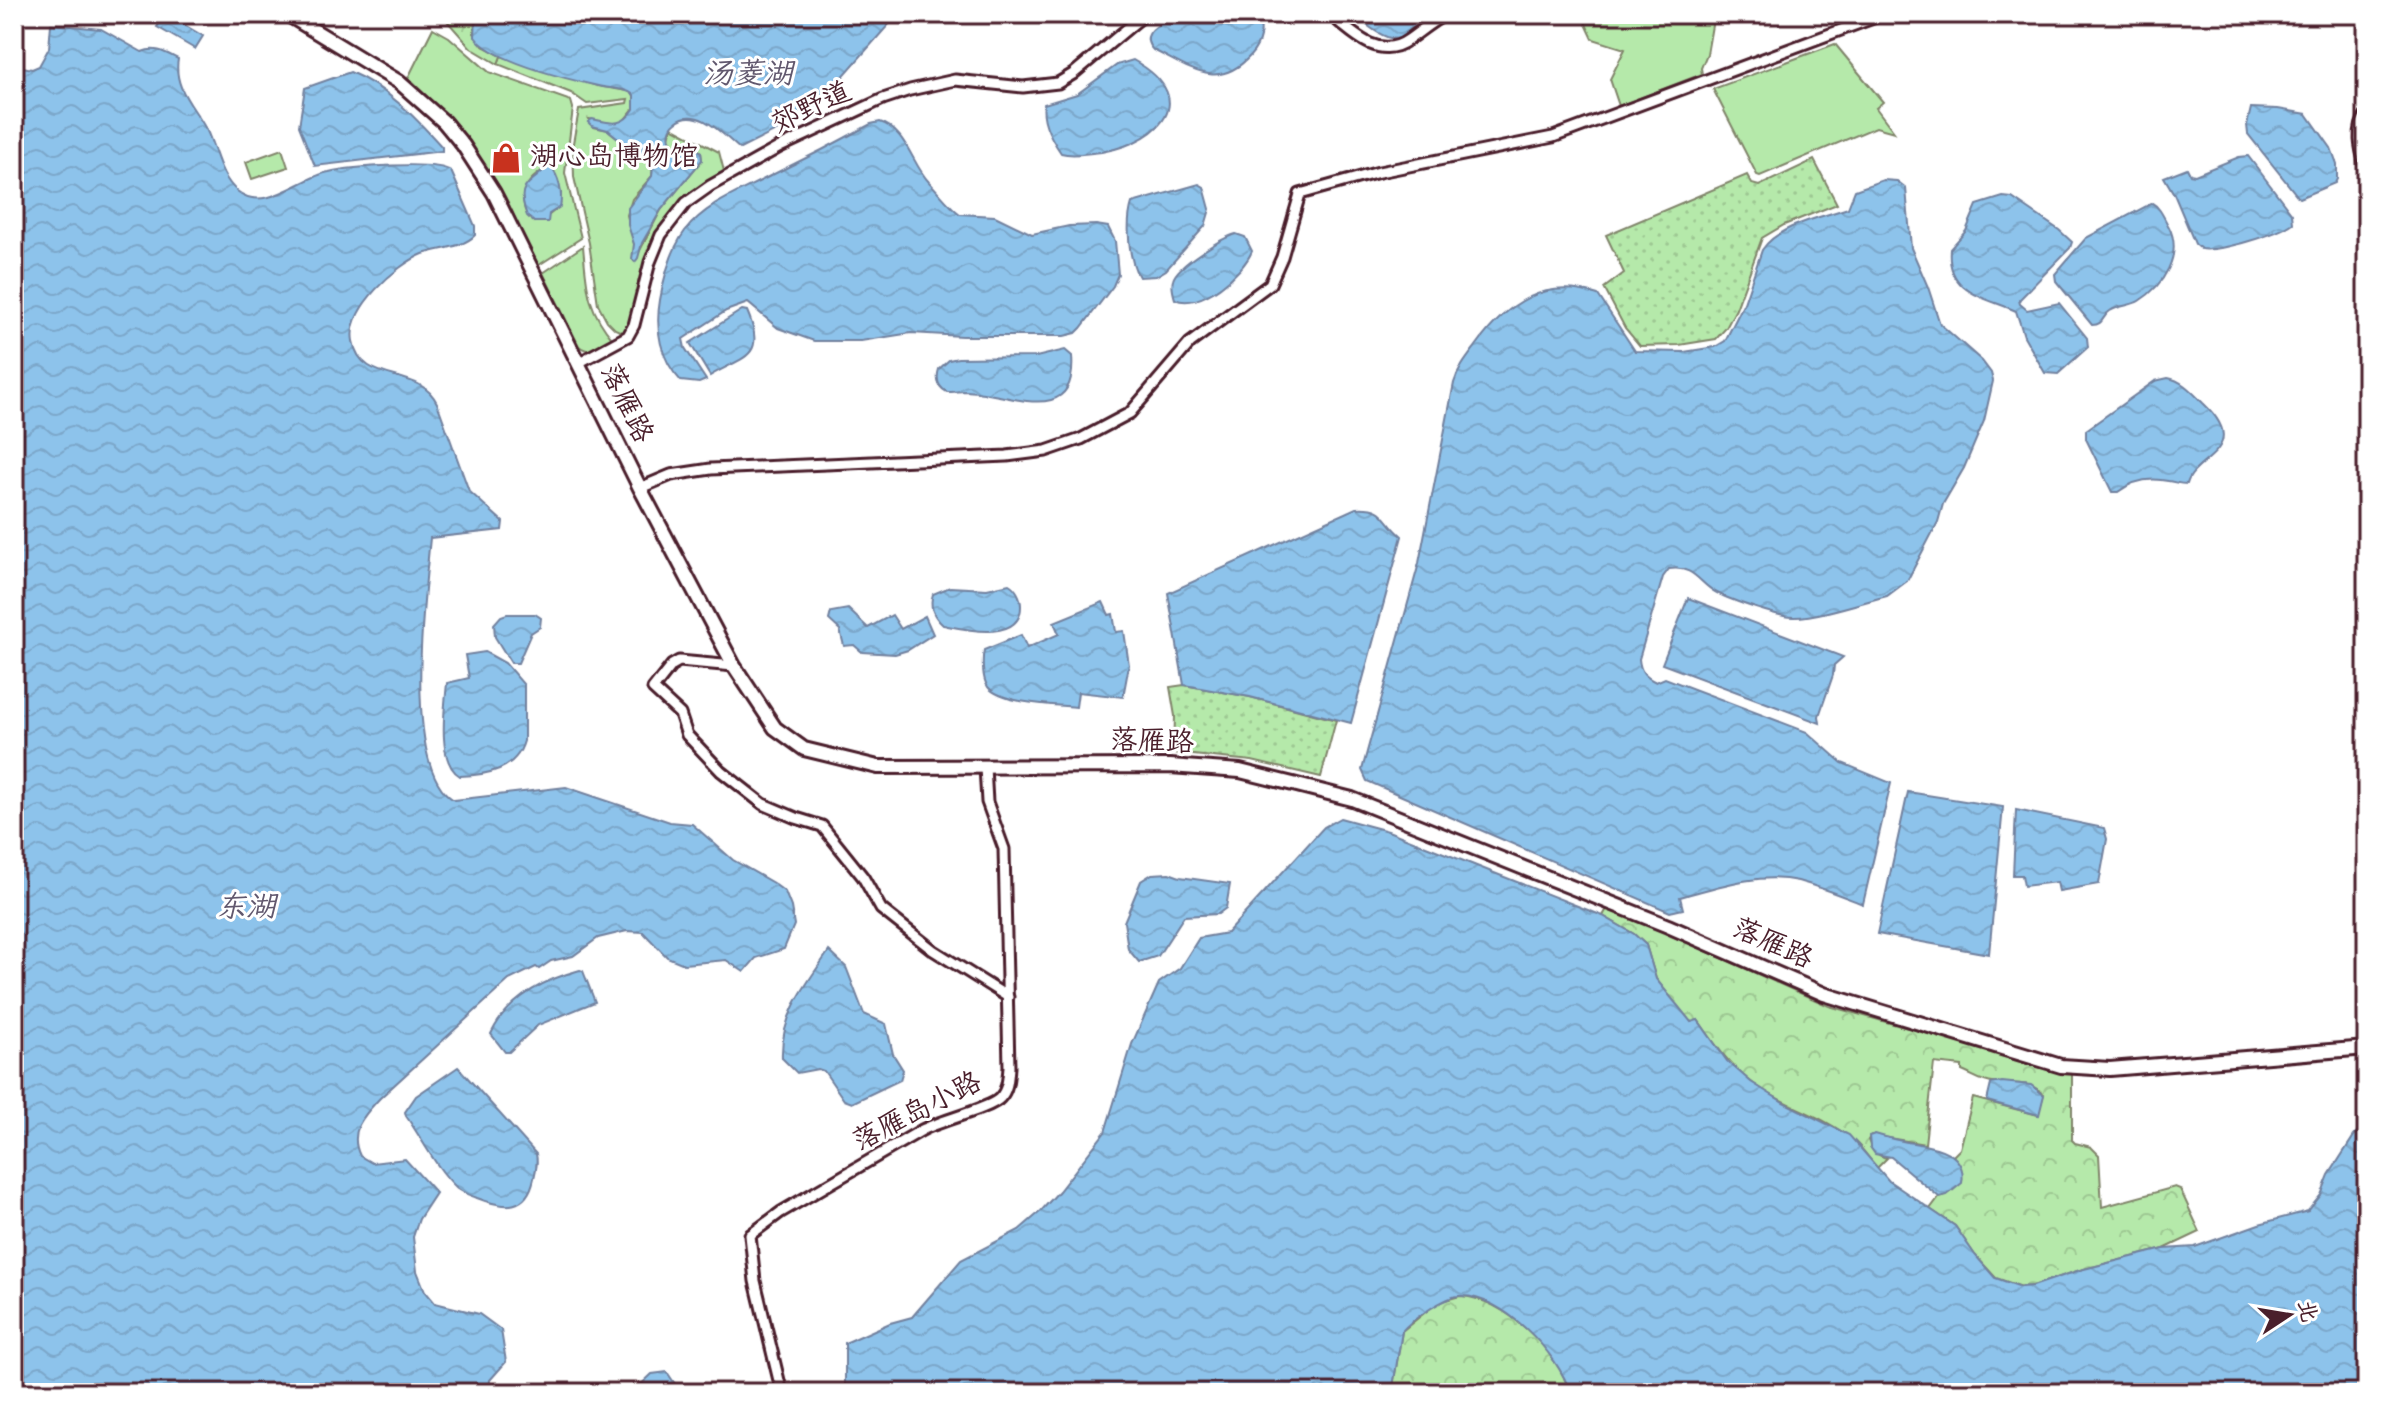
<svg xmlns="http://www.w3.org/2000/svg" width="2381" height="1407" font-family="'Indie Flower','LXGW WenKai TC',sans-serif">
  <style>
    .grass { fill: #b5e9aa; stroke: #80846a; stroke-width: 2; fill-rule: evenodd }
    .forest { fill: url(#forest-crowns); stroke: #80846a; stroke-width: 2 }
    .park { fill: url(#park-dots); stroke: #80846a; stroke-width: 2 }
    .water { fill: url(#water-waves); stroke: #72819e; stroke-width: 2 }
    .lines { fill: none; stroke-linecap: round; stroke-linejoin: round }
    .street-casing { stroke: #4a1f2b; stroke-width: 15 }
    .secondary-casing { stroke: #4a1f2b; stroke-width: 18 }
    .street { stroke: #fff; stroke-width: 9 }
    .secondary { stroke: #fff; stroke-width: 12 }
    .labels { text-anchor: middle; dominant-baseline: central; stroke-width: 6; stroke-linejoin: round; paint-order: stroke }
    .street-label { font-size: 28px; fill: #4a1f2b; stroke: #fff }
    .poi-label { font-size: 28px; fill: #4a1f2b; stroke: #fff; text-anchor: start }
    .water-label { font-size: 30px; font-style: italic; fill: #61586e; stroke: #fff }
  </style>
  <defs>
    <pattern id="forest-crowns" width="20" height="18" patternUnits="userSpaceOnUse" patternTransform="scale(2)"><rect width="20" height="18" fill="#b5e9aa"/><path d="M2 6a3 3 0 1 1 6 0M12 15a3 3 0 1 1 6 0" fill="none" stroke="#9dc792"/></pattern>
    <pattern id="park-dots" width="8" height="8" patternUnits="userSpaceOnUse" patternTransform="scale(2)"><rect width="8" height="8" fill="#b5e9aa"/><path d="M2 2h.1M6 6h.1" fill="none" stroke="#9dc792" stroke-width="1.8" stroke-linecap="round"/></pattern>
    <pattern id="water-waves" width="16" height="10" patternUnits="userSpaceOnUse" patternTransform="scale(2)"><rect width="16" height="10" fill="#8dc3eb"/><path d="M0 5q4-4 8 0t8 0" fill="none" stroke="#7ba7ca"/></pattern>
  </defs>
  <rect width="100%" height="100%" fill="#fff"/>
  <filter id="ink" filterUnits="userSpaceOnUse"><feTurbulence type="fractalNoise" baseFrequency=".0125" numOctaves="2"/><feDisplacementMap in="SourceGraphic" scale="16" xChannelSelector="R" yChannelSelector="G"/><feConvolveMatrix kernelMatrix="1 2 1 2 8 2 1 2 1" color-interpolation-filters="sRGB"/></filter>
  <g filter="url(#ink)">
    <g class="grass">
      <polygon points="1593,14 1714,14 1707,54 1701,68 1702,74 1619,106 1610,79 1625,49 1593,39 1585,22"/>
      <path d="M 433,28 L 449,37 L 489,72 L 571,101 L 573,108 L 565,173 L 581,238 L 539,265 C 523,245 516,215 503,193 C 477,148 445,113 408,78 ZM 547,166 L 554,171 L 561,193 L 559,207 L 548,216 L 534,222 C 521,213 520,192 531,180 C 535,175 542,172 547,166 Z"/>
      <polygon points="1835,44 1883,102 1876,108 1894,132 1876,127 1760,176 1757,175 1713,89"/>
      <path d="M 501,56 L 597,86 L 628,91 L 634,95 L 635,107 L 622,123 L 615,124 L 589,119 L 594,127 L 608,130 L 653,166 L 652,176 L 632,199 L 627,215 L 634,244 L 634,262 L 661,210 L 702,160 L 701,152 L 693,145 L 677,148 L 672,145 L 669,137 L 672,127 L 719,152 L 725,175 C 709,185 691,194 678,207 C 643,241 644,291 624,333 L 615,329 L 607,321 L 598,304 L 589,243 L 574,177 L 573,143 L 579,110 L 627,103 L 628,99 L 587,104 L 571,93 L 498,64 Z"/>
      <polygon points="282,149 288,167 252,179 246,162"/>
      <path d="M 583,246 C 587,287 586,308 614,341 C 602,348 592,356 579,346 L 543,273 Z"/>
    </g>
    <g class="forest">
      <polygon points="441,14 476,14 474,33 483,46 501,56 498,64 471,48"/>
      <path d="M 1608,907 L 1829,1006 L 2072,1074 L 2072,1140 L 2075,1143 L 2091,1147 L 2099,1155 L 2102,1207 L 2175,1187 L 2180,1189 L 2200,1232 L 2164,1249 L 2080,1270 L 2033,1286 L 2022,1287 L 1996,1278 L 1975,1255 L 1955,1226 L 1930,1209 L 1939,1197 C 1953,1194 1958,1186 1962,1173 L 1953,1156 L 1960,1149 L 1973,1098 L 2038,1115 L 2044,1094 C 2026,1079 2013,1085 1993,1083 C 1984,1083 1972,1075 1962,1071 L 1962,1066 L 1934,1063 L 1925,1144 L 1871,1135 L 1868,1140 C 1871,1149 1877,1156 1887,1158 L 1877,1168 C 1869,1159 1862,1147 1853,1140 C 1822,1114 1782,1106 1750,1081 C 1728,1064 1714,1043 1698,1020 L 1691,1023 L 1656,979 L 1646,945 L 1634,934 L 1603,916 Z"/>
      <path d="M 1460,1296 C 1503,1297 1560,1353 1570,1393 L 1392,1393 L 1402,1331 L 1438,1302 Z"/>
    </g>
    <g class="park">
      <polygon points="1814,160 1837,204 1784,225 1762,238 1736,309 1726,328 1716,339 1679,345 1640,346 1625,328 1604,288 1624,273 1606,235 1747,175 1752,184 1759,186"/>
      <polygon points="1184,685 1250,697 1336,720 1321,777 1252,761 1174,753 1175,716 1170,687"/>
    </g>
    <g class="water">
      <polygon points="166,14 203,36 195,49 157,27"/>
      <path d="M 476,14 L 898,14 L 824,98 L 814,112 L 740,149 C 726,138 698,104 676,122 C 668,128 668,137 672,145 L 677,148 L 693,145 L 701,152 L 702,160 L 661,210 L 642,243 L 638,258 L 635,262 L 632,259 L 634,244 L 628,225 L 628,208 L 652,176 L 653,166 L 608,130 L 592,126 L 588,122 L 592,119 C 611,123 622,128 634,109 L 634,95 C 624,87 610,89 598,86 C 567,79 493,61 475,37 Z"/>
      <path d="M 1175,14 L 1258,14 C 1263,29 1261,44 1250,56 C 1217,92 1189,67 1153,50 C 1137,33 1161,24 1175,14 Z"/>
      <path d="M 1353,14 L 1422,14 C 1417,21 1408,35 1400,38 C 1386,43 1363,22 1353,14 Z"/>
      <path d="M 51,24 L 101,29 L 142,52 C 156,46 166,53 178,59 C 173,89 194,106 207,131 C 216,150 220,177 237,191 C 265,214 301,177 329,172 C 350,167 435,160 451,171 L 475,226 L 475,235 C 463,248 440,248 423,254 C 396,265 347,309 353,341 C 361,387 419,365 437,403 L 469,491 L 503,522 L 502,530 L 430,538 C 425,592 401,769 454,800 L 566,787 L 670,822 L 692,824 L 733,860 L 773,883 L 785,892 L 791,907 L 794,925 L 784,949 L 756,958 L 744,972 L 726,960 L 684,964 L 667,957 L 643,932 L 627,931 L 598,938 L 573,956 L 551,961 L 539,969 L 536,967 L 509,980 L 380,1098 C 364,1115 348,1131 360,1156 L 372,1163 L 405,1159 L 436,1193 L 419,1219 L 413,1237 L 417,1271 L 425,1291 L 435,1303 L 479,1314 L 501,1330 L 506,1362 L 490,1380 L 489,1393 L 14,1393 L 14,65 L 32,69 L 39,66 L 49,48 Z"/>
      <path d="M 1133,60 C 1208,102 1151,148 1092,153 C 1082,154 1071,156 1061,153 C 1052,140 1041,120 1044,104 L 1077,94 L 1117,65 Z"/>
      <path d="M 350,72 C 388,88 415,117 442,147 L 442,151 L 315,166 L 299,126 L 305,88 Z"/>
      <polygon points="2251,108 2278,109 2307,114 2331,148 2337,164 2337,179 2335,183 2299,198 2248,134 2247,125"/>
      <path d="M 880,122 C 906,130 912,164 929,182 C 939,192 949,206 960,214 L 995,216 L 1032,234 L 1069,226 L 1096,225 L 1108,227 L 1115,241 L 1118,274 L 1113,286 L 1081,328 L 1076,333 L 1064,336 L 962,336 L 911,333 L 861,341 L 814,341 L 778,328 L 748,303 L 726,311 L 683,339 L 685,348 L 706,380 L 699,383 L 681,381 C 660,359 655,329 660,300 C 664,277 671,250 685,231 C 707,203 742,191 772,175 C 805,159 838,142 871,124 Z"/>
      <path d="M 2248,156 L 2292,214 L 2293,223 C 2279,234 2219,252 2201,249 L 2195,244 L 2174,194 L 2164,177 L 2187,168 L 2190,174 L 2195,175 L 2239,157 Z"/>
      <path d="M 547,166 L 550,166 C 559,176 563,193 560,207 L 549,214 L 548,222 L 534,222 L 527,216 C 515,182 529,188 547,166 Z"/>
      <path d="M 1883,180 L 1897,181 L 1906,188 L 1911,248 L 1928,287 L 1940,324 L 1982,361 L 1991,373 L 1993,381 L 1984,421 L 1964,468 L 1943,504 L 1938,522 L 1907,581 L 1887,596 C 1863,602 1818,617 1795,617 C 1781,618 1730,600 1717,593 C 1699,584 1695,565 1669,569 L 1663,577 L 1639,659 C 1640,671 1645,677 1656,682 L 1665,678 L 1807,732 L 1842,763 L 1891,783 L 1863,904 C 1842,896 1820,887 1798,881 C 1759,872 1717,887 1680,897 L 1683,909 L 1670,912 L 1367,781 L 1362,770 L 1419,563 L 1454,383 C 1458,369 1467,358 1476,346 C 1507,303 1544,277 1598,295 L 1635,351 L 1684,352 L 1715,347 L 1725,341 L 1744,303 L 1762,250 C 1778,225 1822,217 1848,208 L 1855,190 Z"/>
      <path d="M 1199,184 L 1204,187 L 1210,209 L 1205,226 L 1166,270 L 1156,276 L 1139,277 C 1128,259 1126,222 1132,203 Z"/>
      <path d="M 2003,197 L 2012,198 L 2059,230 L 2072,242 L 2070,248 L 2019,300 L 2020,304 L 2027,310 L 2059,303 L 2087,338 L 2088,347 L 2058,374 L 2045,373 L 2024,336 L 2016,311 C 1986,297 1946,294 1950,249 L 1966,231 L 1977,205 Z"/>
      <path d="M 2152,203 C 2160,207 2164,218 2169,227 C 2183,255 2163,286 2139,301 C 2131,306 2119,305 2110,311 C 2102,316 2104,325 2092,325 L 2056,281 L 2055,274 L 2086,238 Z"/>
      <path d="M 1236,234 L 1245,237 L 1252,251 C 1243,273 1200,311 1175,299 C 1173,292 1171,286 1173,280 C 1177,265 1222,238 1236,234 Z"/>
      <path d="M 742,310 L 747,311 C 768,359 742,356 710,376 L 690,343 Z"/>
      <path d="M 1065,350 L 1072,356 C 1078,430 1006,392 966,391 C 960,391 954,392 947,392 C 937,387 936,379 939,369 L 949,360 L 958,358 L 1036,357 Z"/>
      <path d="M 2168,378 C 2182,380 2193,393 2203,403 C 2253,450 2194,457 2187,484 C 2179,484 2175,482 2168,481 C 2149,477 2132,481 2118,492 L 2112,492 L 2086,439 L 2086,430 L 2155,381 Z"/>
      <path d="M 1356,508 C 1387,506 1382,520 1402,536 L 1351,723 L 1250,697 L 1184,685 L 1168,593 Z"/>
      <path d="M 1009,584 C 1016,588 1021,597 1021,606 C 1021,643 964,629 943,625 C 934,617 929,606 933,594 L 950,587 L 987,589 Z"/>
      <polygon points="1688,598 1843,657 1834,665 1833,675 1819,716 1820,723 1662,664"/>
      <path d="M 1103,602 L 1109,615 L 1113,614 L 1116,632 L 1124,631 L 1129,665 L 1123,697 L 1078,692 L 1076,707 C 1055,705 1002,704 988,687 C 982,679 982,659 984,650 L 1021,635 L 1027,648 L 1059,634 L 1054,622 Z"/>
      <polygon points="848,609 868,628 892,615 901,629 925,616 933,634 908,650 895,654 862,652 854,645 844,646 840,630 829,620 831,612"/>
      <polygon points="507,614 535,614 541,618 540,627 531,633 518,663 511,663 495,637 494,624 501,616"/>
      <path d="M 485,652 L 505,663 L 524,685 L 524,741 C 516,770 487,775 460,776 C 436,762 445,706 447,683 L 469,678 L 465,655 Z"/>
      <polygon points="1908,792 2003,807 1989,954 1877,934"/>
      <polygon points="2016,810 2104,828 2107,839 2099,884 2059,891 2057,882 2024,886 2022,875 2013,875"/>
      <path d="M 1340,818 L 1388,831 L 1603,916 L 1634,934 L 1646,945 L 1656,979 L 1691,1022 L 1698,1020 L 1727,1061 L 1751,1082 L 1783,1102 L 1849,1135 L 1889,1181 L 1955,1226 L 1975,1255 L 1995,1278 L 2021,1287 L 2033,1286 L 2080,1270 L 2164,1249 L 2195,1247 L 2259,1224 L 2308,1211 L 2321,1195 L 2329,1175 L 2354,1136 L 2367,1123 L 2367,1393 L 1570,1393 C 1560,1355 1501,1293 1459,1296 C 1446,1296 1410,1321 1402,1331 L 1392,1393 L 845,1393 L 845,1343 L 890,1323 L 912,1317 L 961,1260 L 1019,1230 L 1041,1211 L 1059,1191 L 1105,1132 L 1132,1044 L 1159,983 L 1180,968 L 1199,938 L 1227,933 L 1324,827 Z"/>
      <polygon points="1169,873 1180,877 1230,884 1226,908 1218,914 1184,916 1158,956 1139,962 1128,949 1124,922 1141,881 1152,874"/>
      <path d="M 829,951 L 846,967 L 864,1014 L 886,1024 L 893,1054 L 903,1070 L 900,1080 L 852,1103 L 844,1100 L 824,1071 L 818,1069 L 797,1073 L 782,1058 C 780,1016 807,983 829,951 Z"/>
      <path d="M 580,970 L 583,971 L 595,1002 L 538,1025 L 509,1052 L 505,1052 L 491,1034 C 508,998 543,980 580,970 Z"/>
      <path d="M 458,1067 L 536,1154 C 538,1163 536,1169 534,1178 C 527,1211 505,1209 477,1198 C 470,1195 462,1193 456,1187 C 436,1168 422,1139 406,1116 L 405,1112 L 416,1096 Z"/>
      <polygon points="2002,1082 2031,1085 2044,1095 2039,1115 1987,1101 1991,1084"/>
      <path d="M 1875,1134 C 1885,1137 1896,1140 1907,1142 C 1929,1146 1968,1149 1962,1183 L 1947,1195 L 1939,1197 L 1891,1157 L 1875,1154 L 1870,1147 L 1869,1136 Z"/>
      <polygon points="667,1372 681,1393 632,1393 652,1374"/>
    </g>
    <g class="lines">
      <g class="street-casing">
        <g id="street">
          <path d="M 1330,14 C 1352,33 1379,61 1408,40 C 1421,31 1432,21 1446,14"/>
          <path d="M 2367,114 C 2354,131 2362,153 2367,172"/>
          <polyline points="2367,349 2361,373 2367,402"/>
          <polyline points="578,363 628,336 634,325 650,262 661,235 686,203 710,186 780,147 883,99 910,90 955,80 1023,87 1058,83 1073,74 1145,14"/>
          <polyline points="640,488 671,475 711,469 1007,456 1046,451 1081,439 1130,413 1190,343 1270,284 1282,257 1300,194 1379,172 1553,137 1884,14"/>
          <polyline points="734,666 679,661 672,665 653,689 680,714 687,735 721,771 763,804 796,818 822,826 863,877 881,909 933,950 1008,997"/>
          <path d="M 782,1393 L 755,1281 L 750,1235 L 781,1212 L 922,1130 C 939,1121 992,1108 1000,1098 C 1008,1090 1008,1078 1009,1067 L 1004,849 L 987,802 L 985,767"/>
        </g>
      </g>
      <g class="secondary-casing">
        <polyline id="secondary" points="287,14 399,82 444,122 463,145 494,193 640,488 734,666 775,728 804,749 878,767 1170,766 1240,771 1293,784 1352,799 1668,926 1824,994 2061,1066 2110,1069 2367,1048"/>
      </g>
      <use href="#street" class="street"/>
      <use href="#secondary" class="secondary"/>
    </g>
  </g>
  <defs>
    <g id="shop-bare" transform="scale(2.4)"><path d="M-5-2.5h2.3a2.7 3.5 0 0 1 5.4 0H5L5.5 6h-11ZM-1.5-2.5h3a1.5 2.3 0 0 0-3 0Z" fill="#c8321e" stroke="#fff" stroke-width="2.5" paint-order="stroke"/></g>
  </defs>
  <g fill-rule="evenodd">
    <use href="#shop-bare" x="506" y="158"/>
  </g>
  <g class="labels">
    <g class="street-label">
      <text transform="translate(812 109) rotate(-25)">郊野道</text>
      <text transform="translate(625 404) rotate(64)">落雁路</text>
      <text transform="translate(1152 743) rotate(2)">落雁路</text>
      <text transform="translate(1772 945) rotate(24)">落雁路</text>
      <text transform="translate(918 1113) rotate(-27)">落雁岛小路</text>
    </g>
    <g class="poi-label">
      <text x="530" y="158">湖心岛博物馆</text>
    </g>
    <g class="water-label">
      <text x="748" y="76">汤菱湖</text>
      <text x="246" y="909">东湖</text>
    </g>
  </g>
  <rect width="2381" height="1407" fill="none" stroke="#fff" stroke-width="48"/>
  <rect x="24" y="24" width="2333" height="1359" fill="none" stroke="#4a1f2b" stroke-width="3" filter="url(#ink)"/>
  <g transform="translate(2289 1315) rotate(78)" stroke="#ffffff" stroke-width="6" paint-order="stroke">
  <path d="M0-6L14 30L0 20L-14 30Z" fill="#4a1f2b"/>
  <text y="-12" font-size="22" font-weight="bold" text-anchor="middle" fill="#4a1f2b">北</text>
  </g>
</svg>
